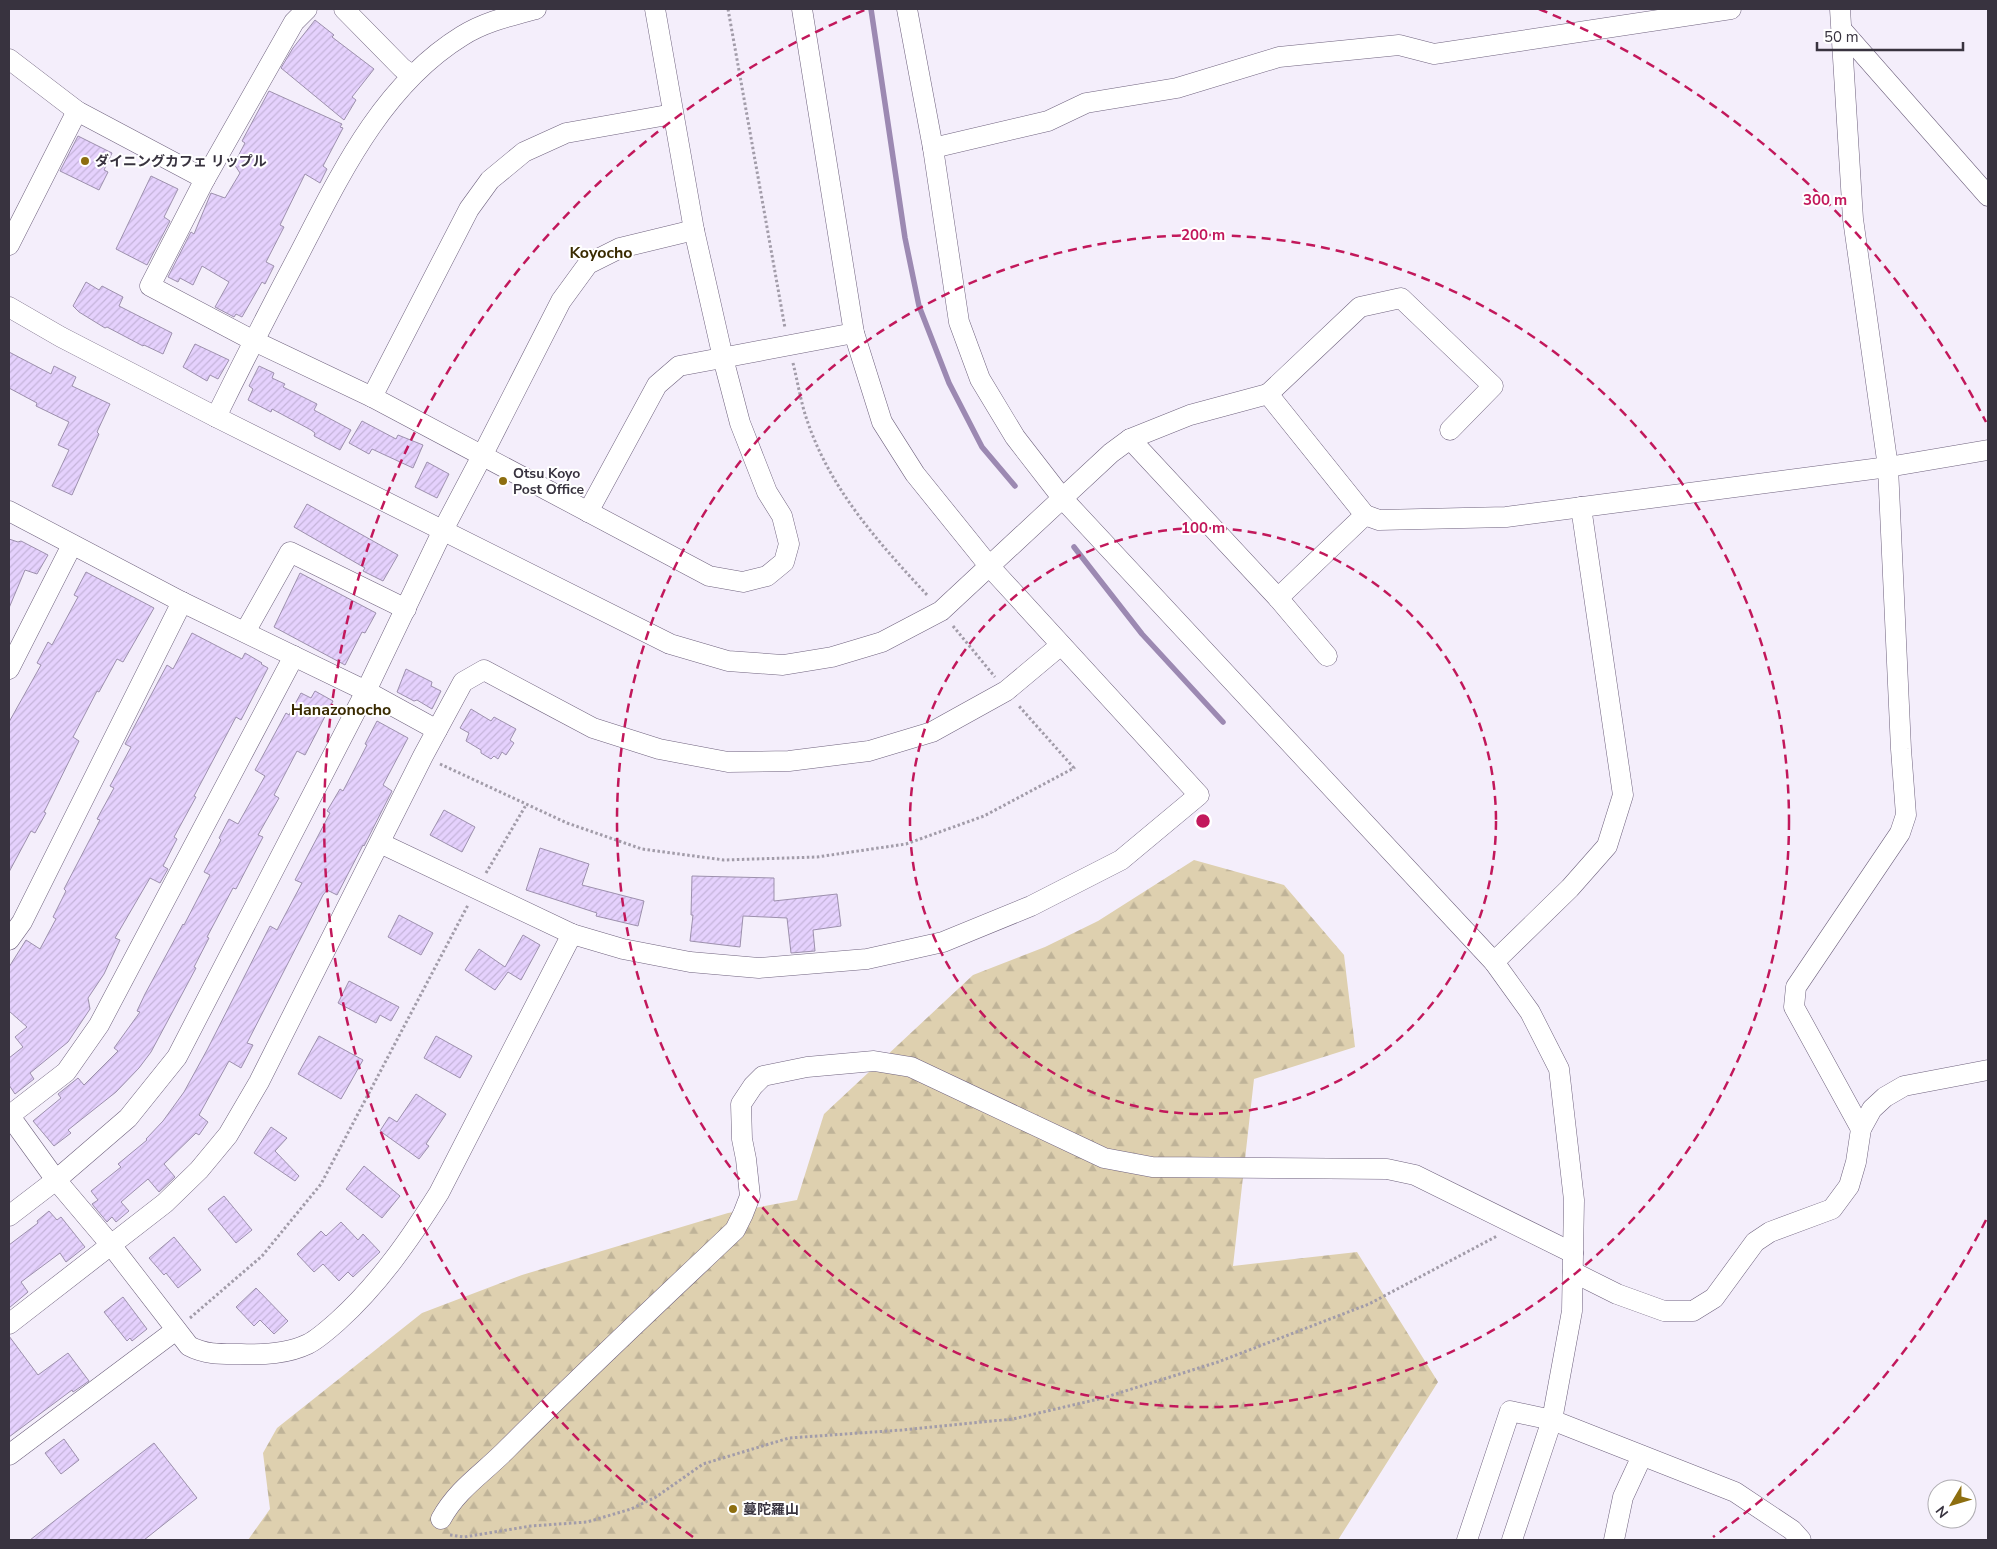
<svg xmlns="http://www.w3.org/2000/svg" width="1997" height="1549" font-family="'Nunito Sans','Noto Sans JP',sans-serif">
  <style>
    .forest { fill: url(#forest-firs) }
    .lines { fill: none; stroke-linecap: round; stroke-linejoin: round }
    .stream { stroke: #9c89b2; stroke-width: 5.5 }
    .building { fill: url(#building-hatch); stroke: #9d90ad }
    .minor-casing { stroke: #6f627e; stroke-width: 21 }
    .path { stroke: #a29ca9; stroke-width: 3; stroke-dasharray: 2.5 2.5; stroke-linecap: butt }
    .minor { stroke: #fff; stroke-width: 20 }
    .ring { fill: none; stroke: #c2185b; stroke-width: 2.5; stroke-dasharray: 9 6 }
    .poi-dot { fill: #8d6e10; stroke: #fff; stroke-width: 2 }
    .labels { text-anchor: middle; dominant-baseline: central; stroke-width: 4; stroke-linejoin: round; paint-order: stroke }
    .poi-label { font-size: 14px; font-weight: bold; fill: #38333f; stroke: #fff; text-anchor: start }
    .quarter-label { font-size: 16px; font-weight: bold; fill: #392a00; stroke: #fff }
    .centre { fill: #c2185b; stroke: #fff; stroke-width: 2.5 }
    .ring-label { font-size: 15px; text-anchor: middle; font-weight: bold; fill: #c2185b; stroke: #fff; stroke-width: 4; stroke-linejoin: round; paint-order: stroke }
  </style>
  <defs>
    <pattern id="forest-firs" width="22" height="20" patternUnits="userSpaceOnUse" patternTransform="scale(1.25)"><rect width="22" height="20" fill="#ded0af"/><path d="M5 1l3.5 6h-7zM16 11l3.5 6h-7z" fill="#bfb398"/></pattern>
    <pattern id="building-hatch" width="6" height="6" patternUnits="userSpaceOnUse" patternTransform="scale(1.25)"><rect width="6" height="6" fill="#e5d1fd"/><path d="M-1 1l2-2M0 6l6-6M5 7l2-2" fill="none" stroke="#c5b4da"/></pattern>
  </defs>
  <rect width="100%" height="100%" fill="#f4eefb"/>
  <polygon class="forest" points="1194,860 1284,885 1344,955 1355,1047 1254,1079 1233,1266 1357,1252 1438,1382 1338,1540 248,1540 270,1509 263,1453 277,1428 422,1313 522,1275 728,1213 797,1200 824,1114 973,975 1045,947 1098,921"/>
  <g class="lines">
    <g class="stream">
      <polyline points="871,9 905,238 919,306 949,383 982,447 1015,486"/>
      <polyline points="1074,547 1142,634 1223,722"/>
    </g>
  </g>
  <g class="building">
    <polygon points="315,20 334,35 332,37 374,69 352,97 356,100 344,120 281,68 293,48"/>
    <polygon points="269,91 342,124 340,127 343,128 323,166 327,169 320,183 305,174 280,225 284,227 266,262 274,266 265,284 262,282 242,317 236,314 234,317 215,307 229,282 202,266 193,285 180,278 178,282 168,277 191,232 194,234 211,193 225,198 240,173 234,164 245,143 242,141"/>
    <polygon points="78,136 112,153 104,170 108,172 99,190 60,171"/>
    <polygon points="151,176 178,189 164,217 170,221 147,265 116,249"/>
    <polygon points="86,282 99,290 102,286 123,297 119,306 172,333 163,354 144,345 143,346 107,327 105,328 79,312 73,306"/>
    <polygon points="195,344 229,360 218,379 210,375 207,381 183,367"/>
    <polygon points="9,352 51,374 54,366 76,377 72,386 110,404 97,432 99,434 72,495 52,486 69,450 58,445 69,422 36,406 37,403 9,388"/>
    <polygon points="259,366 274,373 272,378 285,384 283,387 317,404 314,410 351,430 340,450 314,436 315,433 311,430 272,409 271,412 248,400 253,389 249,386"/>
    <polygon points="362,421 396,439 398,435 423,445 413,468 372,449 369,454 349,443"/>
    <polygon points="427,462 449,474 437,498 415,487"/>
    <polygon points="307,504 398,555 383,581 363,571 365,568 294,527"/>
    <polygon points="9,539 18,542 21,541 48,555 37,574 25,570 9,608"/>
    <polygon points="86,572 154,608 123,662 117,659 99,692 97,691 73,737 79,741 44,812 46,813 35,833 31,831 9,872 9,722 41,665 37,663 48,642 52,645 78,597 74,595"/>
    <polygon points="300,573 376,613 365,633 362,632 345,665 274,627"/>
    <polygon points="192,633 242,659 245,653 262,663 261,664 268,668 241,720 236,717 194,796 196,797 174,837 177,839 163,866 168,869 160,883 150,878 115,938 120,940 104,974 88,998 90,1009 68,1042 30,1073 34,1079 15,1094 9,1085 9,1058 23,1047 15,1037 27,1027 9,1011 9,967 26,940 40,949 56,919 53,917 66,891 64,889 100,820 97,819 114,788 110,786 131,747 125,744 167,665 173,669"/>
    <polygon points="406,669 432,682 431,686 441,691 432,709 417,700 414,701 397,692"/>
    <polygon points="315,691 333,701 305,755 297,751 274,795 279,798 258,835 263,837 236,889 233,888 207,937 209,938 194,967 196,968 151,1052 139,1068 116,1092 68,1130 71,1133 54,1146 33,1121 61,1098 58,1094 78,1078 84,1085 118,1051 114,1048 140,1012 137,1011 145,994 183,924 184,925 210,875 204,872 221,840 219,838 229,819 238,824 265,776 255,770 267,748 286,713 289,715 301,693 311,698"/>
    <polygon points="471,709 491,721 494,717 516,729 510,740 514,743 506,755 502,752 498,759 494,756 491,759 481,753 481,750 466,741 469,733 460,728"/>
    <polygon points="377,721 408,738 383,785 392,791 364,846 363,845 337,895 327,890 323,895 247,1043 253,1045 241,1068 229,1061 199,1115 208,1122 199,1135 196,1133 164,1164 175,1177 159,1192 148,1179 121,1202 129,1211 116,1222 112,1217 107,1222 92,1204 98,1200 91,1191 121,1167 118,1164 147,1140 146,1139 163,1121 184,1092 207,1050 270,926 277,930 302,883 295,880 330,813 327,811 340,789 343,791 367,745 365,744"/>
    <polygon points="444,810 475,827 462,852 430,835"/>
    <polygon points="540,848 589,864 582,885 644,901 638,926 596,916 597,913 526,890"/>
    <polygon points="692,876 774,878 774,901 837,894 841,926 813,930 815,951 791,953 787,918 743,916 740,947 690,941 693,915 691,915"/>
    <polygon points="399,915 433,933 421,955 388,937"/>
    <polygon points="523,935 540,945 521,980 508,972 495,990 465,970 479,949 505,967"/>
    <polygon points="349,981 399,1007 391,1021 380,1015 376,1023 338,1003"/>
    <polygon points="319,1036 363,1060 341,1099 298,1074"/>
    <polygon points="436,1036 472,1056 460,1078 424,1058"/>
    <polygon points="416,1094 446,1114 426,1144 429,1146 419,1159 380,1131 389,1117 397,1122"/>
    <polygon points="271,1127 287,1138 275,1151 299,1176 295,1181 254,1153"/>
    <polygon points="364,1166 400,1196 382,1218 346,1189"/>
    <polygon points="224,1196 252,1230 236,1243 208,1209"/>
    <polygon points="49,1211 57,1220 61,1217 85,1247 66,1262 60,1253 21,1282 28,1292 9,1308 9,1245 38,1223 37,1221"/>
    <polygon points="341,1222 358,1240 363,1234 380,1252 353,1277 348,1272 339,1281 323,1264 314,1272 297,1254 321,1231 326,1236"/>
    <polygon points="174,1237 201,1270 178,1288 166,1273 164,1275 149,1258"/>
    <polygon points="256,1288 288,1321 274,1334 260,1320 254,1326 236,1307"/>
    <polygon points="123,1297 147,1329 132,1341 130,1338 127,1341 104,1312"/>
    <polygon points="9,1336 38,1375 68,1353 89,1381 73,1392 72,1390 9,1437"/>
    <polygon points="64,1439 79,1460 61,1474 45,1453"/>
    <polygon points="154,1443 197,1498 144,1540 30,1540"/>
  </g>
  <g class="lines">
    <g class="minor-casing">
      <g id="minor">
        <polyline points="307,9 294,22 205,179 150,286 254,341 372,397 709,576 743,582 767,576 784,562 789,544 782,516 767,492 740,423 723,358 694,230 655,9"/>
        <polyline points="344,9 402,68 412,75"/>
        <polyline points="907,9 933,148 959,322 980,379 1015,437 1063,499 1494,962 1530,1012 1559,1069 1574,1200 1572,1311 1552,1420 1512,1540"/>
        <polyline points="1840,9 1853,219 1888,467 1901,749 1906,815 1900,833 1796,987 1794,1007 1861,1129"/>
        <polyline points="1842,30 1988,196"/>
        <polyline points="9,59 77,111 205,179"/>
        <polyline points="933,148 1048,121 1086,103 1177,88 1279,57 1399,45 1434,54 1731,9"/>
        <polyline points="9,245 77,111"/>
        <polyline points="9,307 61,337 216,417 670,644 728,661 783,665 832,657 882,642 941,611 1111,453 1130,439 1190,415 1268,394 1365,515 1278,598"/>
        <polyline points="1268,394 1360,307 1401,298 1493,386 1450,430"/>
        <polyline points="372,397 469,209 490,180 524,152 566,133 673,114"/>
        <path d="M 216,417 C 242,364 269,311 297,258 C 339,177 381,86 462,36 C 484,22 510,16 536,9"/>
        <polyline points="1130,439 1278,598 1327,656"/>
        <polyline points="9,511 182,602 366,691 437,730"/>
        <polyline points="588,512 657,385 679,366 854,333"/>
        <polyline points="1365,515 1379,520 1506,517 1888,467 1988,450"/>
        <polyline points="245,632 290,552 406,609"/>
        <polyline points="9,669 72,545"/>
        <polyline points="380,843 572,934 623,949 690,962 759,968 867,959 943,942 1031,906 1121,860 1199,795 990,567 915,474 882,422 854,333 802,9"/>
        <polyline points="9,940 22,922 182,602"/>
        <polyline points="1494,962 1570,888 1607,846 1623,795 1581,507"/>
        <path d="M 9,1115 L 56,1180 L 111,1245 L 189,1346 C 206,1355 222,1354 241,1354 C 264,1355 287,1354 308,1344 C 318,1339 329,1329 338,1321 C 379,1284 410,1239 439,1193 L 572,934"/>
        <polyline points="9,1116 66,1072 99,1025 294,656"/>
        <polyline points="9,1216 56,1180 128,1118 177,1057 366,691 443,530 482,456 561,301 588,264 620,248 694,230"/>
        <polyline points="1573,1272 1617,1294 1664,1311 1693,1311 1714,1298 1755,1242 1770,1232 1832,1209 1849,1186 1856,1162 1861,1129 1872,1109 1885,1097 1904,1086 1988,1070"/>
        <polyline points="9,1324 165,1203 199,1170 228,1135 259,1082 423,756 463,682 484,670 593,728 659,749 728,762 789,761 869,751 932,732 1006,691 1061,645"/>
        <polyline points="9,1455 176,1330"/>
        <path d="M 441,1519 C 458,1488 484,1473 508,1448 C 582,1374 659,1302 735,1230 L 743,1214 L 750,1196 L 746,1159 L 742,1139 L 741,1104 L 753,1086 L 763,1076 L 807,1067 L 874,1061 L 911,1067 L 1104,1158 L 1152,1167 L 1387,1169 L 1415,1175 L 1573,1253"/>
        <polyline points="1467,1540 1510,1411 1552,1420 1735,1492 1792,1530 1801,1540"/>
        <polyline points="1614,1540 1623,1497 1642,1456"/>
      </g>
    </g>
    <g class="path">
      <polyline points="728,9 785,328"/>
      <path d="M 793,363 C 798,383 801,404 808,423 C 832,492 880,544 928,596"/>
      <polyline points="953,626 995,677"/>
      <polyline points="440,764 567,823 642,849 724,860 817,857 906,844 984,816 1074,768 1018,705"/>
      <polyline points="486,873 526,805"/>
      <polyline points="190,1318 262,1256 321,1184 468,905"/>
      <polyline points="450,1535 464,1537 531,1526 587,1522 631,1509 656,1497 703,1464 789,1438 902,1430 1013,1419 1103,1398 1218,1362 1369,1304 1497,1236"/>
    </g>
    <use href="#minor" class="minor"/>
  </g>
  <g class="ring">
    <circle cx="1203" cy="821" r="293"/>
    <circle cx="1203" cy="821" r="586"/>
    <path d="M1986 1220A879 879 0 0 1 1713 1537M693 1537A879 879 0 0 1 867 9M1539 9A879 879 0 0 1 1986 422"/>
  </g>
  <g class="poi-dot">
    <circle cx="85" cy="161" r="5"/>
    <circle cx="503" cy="481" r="5"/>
    <circle cx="733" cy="1509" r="5"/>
  </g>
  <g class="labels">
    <g class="poi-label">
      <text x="95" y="161">ダイニングカフェ リップル</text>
      <text x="513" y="473">Otsu Koyo<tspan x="513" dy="16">Post Office</tspan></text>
      <text x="743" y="1509">蔓陀羅山</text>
    </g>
    <g class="quarter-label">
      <text x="601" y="253">Koyocho</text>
      <text x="341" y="710">Hanazonocho</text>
    </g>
  </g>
  <circle cx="1203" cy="821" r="8" class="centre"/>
  <g class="ring-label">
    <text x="1825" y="205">300 m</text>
    <text x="1203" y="240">200 m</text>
    <text x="1203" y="533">100 m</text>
  </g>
  <rect width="1997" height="1549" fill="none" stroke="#38333f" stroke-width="20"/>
  <g transform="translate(1952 1504) rotate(232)"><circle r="24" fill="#ffffff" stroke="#afadb2"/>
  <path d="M0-4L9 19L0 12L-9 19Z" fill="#8d6e10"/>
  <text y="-8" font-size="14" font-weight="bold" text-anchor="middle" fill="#38333f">N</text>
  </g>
  <path d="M1817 42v8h146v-8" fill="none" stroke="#38333f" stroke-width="2.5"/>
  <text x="1824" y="42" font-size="15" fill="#38333f" stroke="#ffffff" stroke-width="4" paint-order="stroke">50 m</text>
</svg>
